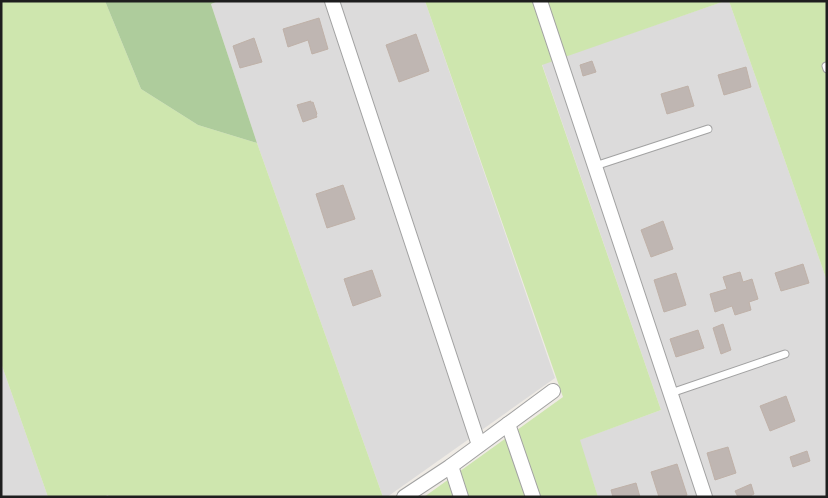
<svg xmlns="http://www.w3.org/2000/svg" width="828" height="498" font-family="Helvetica,sans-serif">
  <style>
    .residential { fill: #dcdbdb }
    .grass { fill: #cee6ae }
    .forest { fill: #aecc9c }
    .building { fill: #bfb6b2; stroke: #bfb1a8 }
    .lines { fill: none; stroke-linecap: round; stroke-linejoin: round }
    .service-casing { stroke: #a2a2a2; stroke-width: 9 }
    .minor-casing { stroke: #a2a2a2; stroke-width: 16 }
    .service { stroke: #fff; stroke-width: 7 }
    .minor { stroke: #fff; stroke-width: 14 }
  </style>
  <rect width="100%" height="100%" fill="#efebe5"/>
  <g class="residential">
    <polygon points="218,1 425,1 555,378 387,497 383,497 257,143 211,4"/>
    <polygon points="725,1 729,1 827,281 827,497 598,497 579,440 661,410 542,64"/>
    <polygon points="1,363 48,497 1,497"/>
  </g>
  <g class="grass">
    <polygon points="1,1 105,1 141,89 198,125 257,143 383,497 109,497 108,495 103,497 48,497 1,363"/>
    <polygon points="425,1 725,1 542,65 661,410 580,440 598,497 424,497 563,397"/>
    <polygon points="729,1 827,1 827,281"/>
  </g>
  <polygon class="forest" points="105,1 218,1 211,4 257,143 198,125 141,89"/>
  <g class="building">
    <polygon points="319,18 328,49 312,54 308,40 288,47 283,29"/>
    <polygon points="416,34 429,71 399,82 386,45"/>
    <polygon points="254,38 262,62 240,68 233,46"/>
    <polygon points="592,61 596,72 583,76 580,65"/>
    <polygon points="746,67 751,87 724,95 718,75"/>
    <polygon points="688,86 694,106 667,114 661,94"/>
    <polygon points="311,101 311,103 313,102 317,114 316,115 317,117 303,122 297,105"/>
    <polygon points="343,185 355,219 327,228 316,194"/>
    <polygon points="663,221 673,249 651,257 641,230"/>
    <polygon points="803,264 809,283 781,291 775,273"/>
    <polygon points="372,270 381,296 353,306 344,279"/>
    <polygon points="740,272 743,282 752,279 758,299 749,302 751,310 735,315 732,306 715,312 710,294 727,289 723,277"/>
    <polygon points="676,273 686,305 664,312 654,280"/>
    <polygon points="723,324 731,350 721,354 713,328"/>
    <polygon points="698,330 704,348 676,357 670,339"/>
    <polygon points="786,396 795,421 770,431 760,406"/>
    <polygon points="728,447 736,473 715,480 707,453"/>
    <polygon points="807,451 810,461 793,467 790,457"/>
    <polygon points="677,464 687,495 683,497 659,497 651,472"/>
    <polygon points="636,483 640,497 613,497 611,490"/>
    <polygon points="751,484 754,494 748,497 738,497 735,491"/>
  </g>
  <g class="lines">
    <g class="service-casing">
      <g id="service">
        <polyline points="826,66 827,69"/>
        <polyline points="595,166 708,129"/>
        <polyline points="671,393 785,354"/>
      </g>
    </g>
    <g class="minor-casing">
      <g id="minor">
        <polyline points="332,1 479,445"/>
        <polyline points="540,1 705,497"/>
        <polyline points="508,424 533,497"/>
        <polyline points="451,466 461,497"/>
        <polyline points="404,497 451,466 553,391"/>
      </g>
    </g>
    <use href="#service" class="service"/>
    <use href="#minor" class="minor"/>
  </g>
  <rect width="828" height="498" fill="none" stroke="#1e1e1e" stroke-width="5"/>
</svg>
